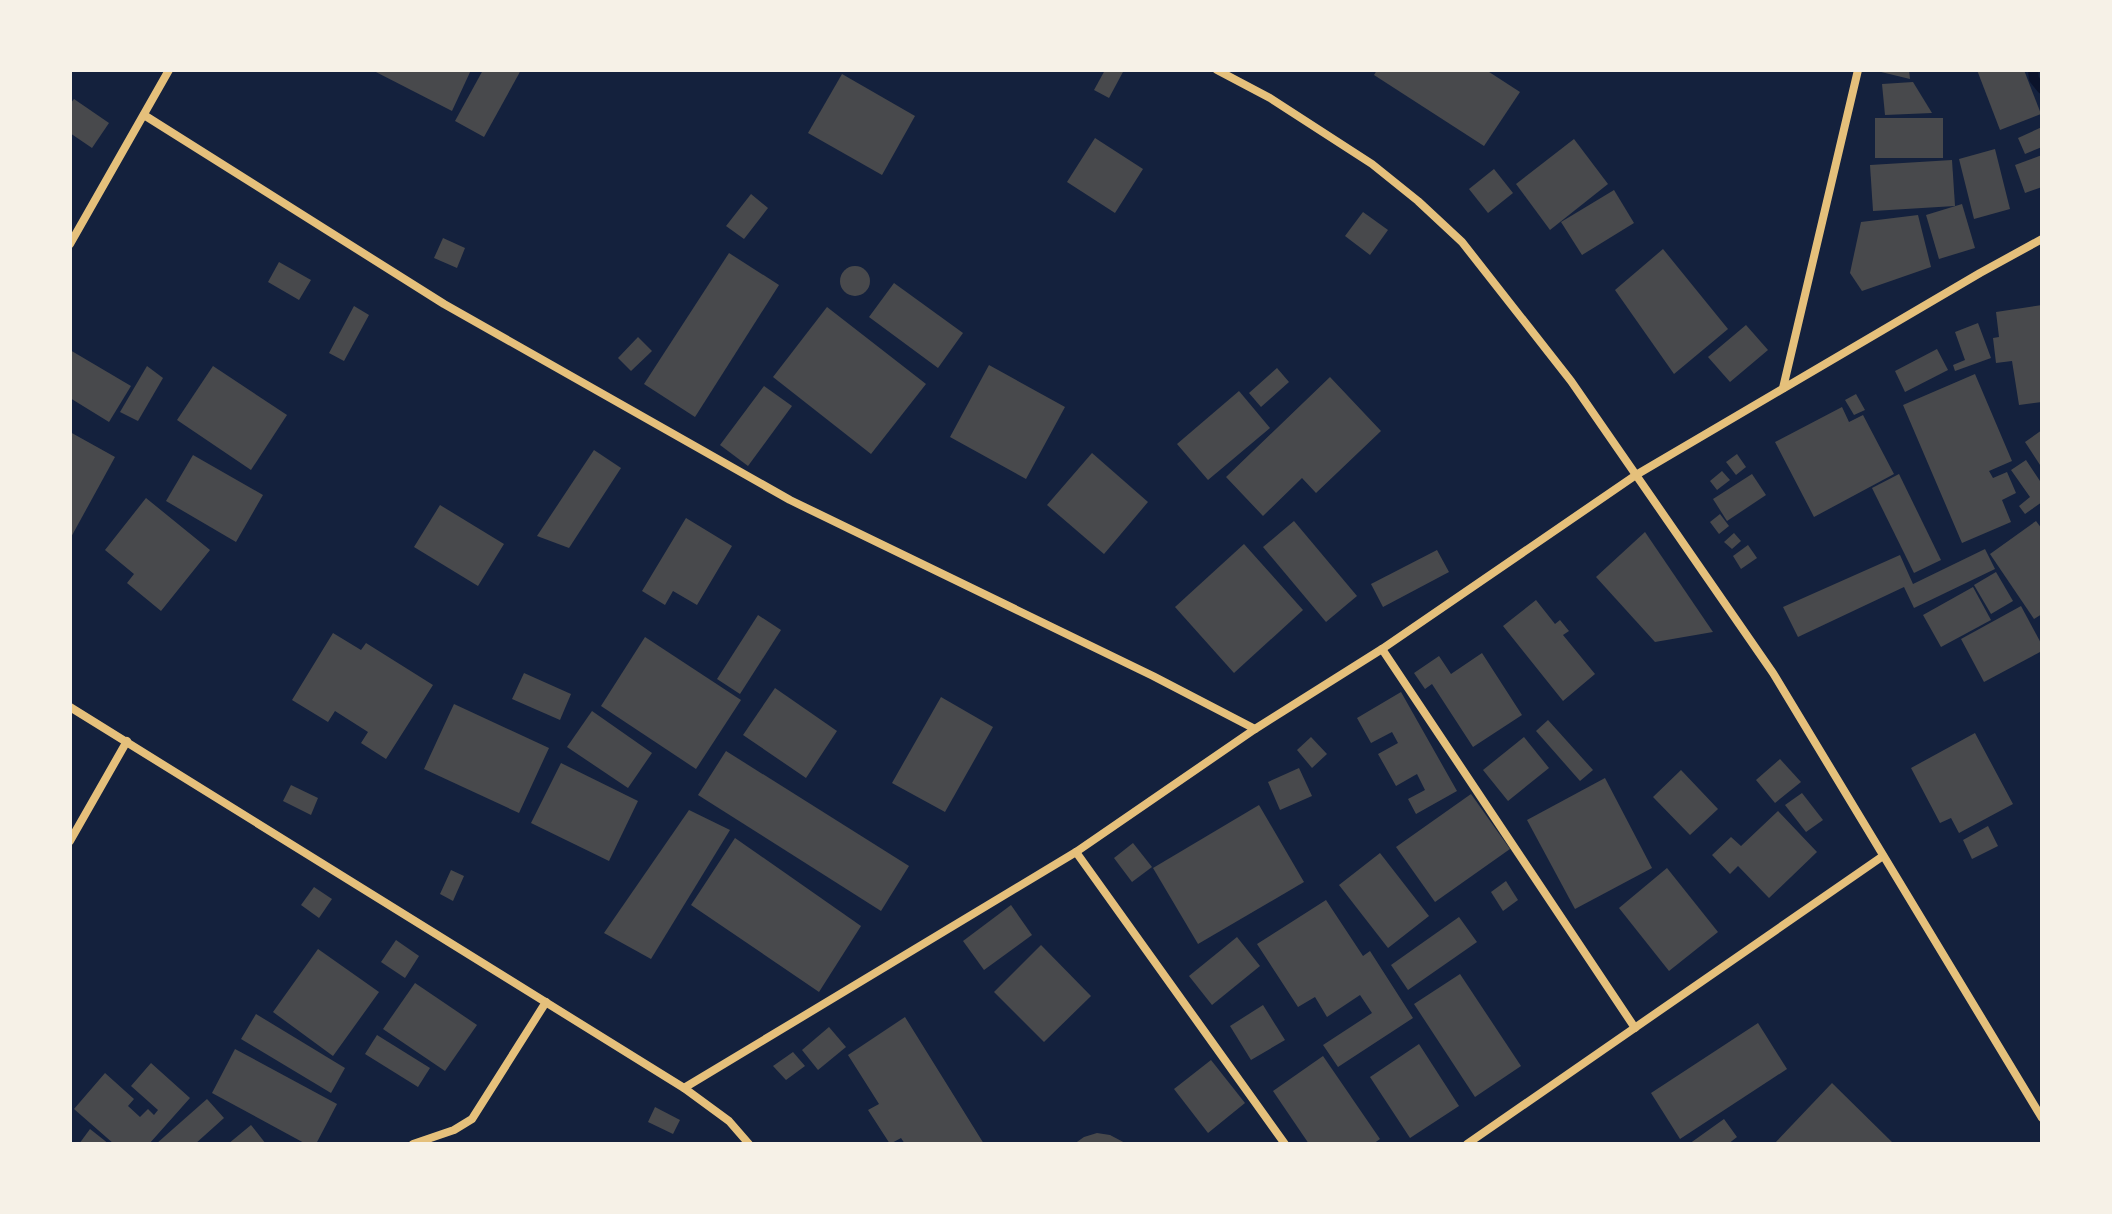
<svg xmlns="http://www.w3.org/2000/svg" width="2112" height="1214" font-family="Karla,sans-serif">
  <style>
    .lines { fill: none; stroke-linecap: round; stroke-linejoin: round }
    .stream { stroke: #0b132b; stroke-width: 10 }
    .building { fill: #48494c }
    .minor { stroke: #e5c07b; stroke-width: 8 }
  </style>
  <rect width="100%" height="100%" fill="#14213d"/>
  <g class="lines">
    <polyline class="stream" points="2033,70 2034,79 2042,89"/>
  </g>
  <g class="building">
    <polygon points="372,70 471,70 452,111"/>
    <polygon points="483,70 521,70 484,137 455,121"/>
    <polygon points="1105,70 1124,70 1109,98 1094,90"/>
    <polygon points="1377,70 1486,70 1520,92 1484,146 1374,75"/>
    <polygon points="1877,70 1909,70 1910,79 1877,71"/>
    <polygon points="1977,70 2024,70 2041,114 2000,130"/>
    <polygon points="842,74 915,116 882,175 808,133"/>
    <polygon points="1913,82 1932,113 1885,115 1882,84"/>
    <polygon points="74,99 109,123 92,148 70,133 70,104"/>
    <rect x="1875" y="118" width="68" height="40"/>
    <polygon points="2042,127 2042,147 2025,154 2018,138"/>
    <polygon points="1095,138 1143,169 1115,213 1067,182"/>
    <polygon points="1574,139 1608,184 1550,230 1516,184"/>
    <polygon points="1995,149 2010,209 1974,219 1959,159"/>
    <polygon points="2042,155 2042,187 2025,193 2015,165"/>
    <polygon points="1952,160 1955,206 1873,211 1870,165"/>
    <polygon points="1494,169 1513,193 1488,213 1469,189"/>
    <polygon points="1614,190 1634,223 1582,255 1561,222"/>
    <polygon points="751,194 768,208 744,239 726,226"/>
    <polygon points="1962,204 1975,248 1939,259 1926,215"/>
    <polygon points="1363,212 1388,230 1370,255 1345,236"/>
    <polygon points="1918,215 1931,267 1862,291 1850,273 1861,222"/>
    <polygon points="443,238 465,248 457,268 434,258"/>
    <polygon points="1663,249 1728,329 1674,374 1615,290"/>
    <polygon points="729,253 779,285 695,417 644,384"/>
    <polygon points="279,262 311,280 299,300 268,282"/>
    <circle cx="855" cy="281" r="15"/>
    <polygon points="894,283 963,333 938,368 869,317"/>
    <polygon points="2042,305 2042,402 2019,405 2012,361 1996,363 1993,338 1999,337 1996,312"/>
    <polygon points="354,306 369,315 344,361 329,353"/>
    <polygon points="827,307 926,384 871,454 773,377"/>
    <polygon points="1978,323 1991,358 1955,371 1953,365 1965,360 1955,332"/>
    <polygon points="1746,325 1768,350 1730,382 1708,357"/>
    <polygon points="638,337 652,351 631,371 618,358"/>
    <polygon points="1937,349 1948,370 1905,392 1895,371"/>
    <polygon points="70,350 131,386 109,422 70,398"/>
    <polygon points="989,365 1065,407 1026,479 950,437"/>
    <polygon points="147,366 163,378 138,421 120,412"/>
    <polygon points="213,366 287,415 251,470 177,420"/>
    <polygon points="1277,368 1289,382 1261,407 1249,393"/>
    <polygon points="1975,374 2012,461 1989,471 1993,478 2007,472 2016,493 2002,500 2011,522 1962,543 1903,405"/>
    <polygon points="1330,377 1381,431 1316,493 1302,478 1263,516 1226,477"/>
    <polygon points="764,386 792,406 748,466 720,445"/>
    <polygon points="1239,391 1270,428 1208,480 1177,444"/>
    <polygon points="1856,394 1865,410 1854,415 1845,400"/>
    <polygon points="1842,407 1849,422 1863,415 1894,474 1814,517 1775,442"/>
    <polygon points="2042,430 2042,468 2025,442"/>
    <polygon points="70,432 115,457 70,539"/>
    <polygon points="594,450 621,468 569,548 537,536"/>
    <polygon points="1092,453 1148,502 1104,554 1047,505"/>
    <polygon points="1737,454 1746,467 1736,475 1726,462"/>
    <polygon points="193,455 263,495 236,542 166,501"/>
    <polygon points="2026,460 2042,484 2042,502 2025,514 2019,506 2030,497 2011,470"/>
    <polygon points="1722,471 1730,480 1717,490 1710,481"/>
    <polygon points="1752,474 1766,495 1727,521 1713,499"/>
    <polygon points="1899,474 1941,560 1914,573 1872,488"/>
    <polygon points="146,498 210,550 161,611 127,583 134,574 105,550"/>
    <polygon points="440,505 504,544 478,586 414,547"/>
    <polygon points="1720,514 1729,526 1719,534 1710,522"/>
    <polygon points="686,518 732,546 697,605 673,591 665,605 642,591"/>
    <polygon points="1294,521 1357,596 1326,622 1263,547"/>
    <polygon points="2036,521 2042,529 2042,614 2034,619 1990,554"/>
    <polygon points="1645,532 1713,632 1655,642 1596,577"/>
    <polygon points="1734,533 1741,541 1732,549 1724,542"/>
    <polygon points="1244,544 1303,610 1234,673 1175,607"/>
    <polygon points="1748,545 1757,558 1741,569 1733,556"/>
    <polygon points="1985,549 1995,569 1914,608 1904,587 1798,637 1783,607 1900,555 1913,584"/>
    <polygon points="1437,550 1449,572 1383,607 1371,584"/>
    <polygon points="1996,572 2013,601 1991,614 1974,585"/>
    <polygon points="1973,587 1991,620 1941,647 1923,615"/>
    <polygon points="1536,600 1555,624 1560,620 1569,631 1563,635 1595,674 1563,701 1503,626"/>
    <polygon points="2021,606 2042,645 2042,651 1984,682 1961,639"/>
    <polygon points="758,615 781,630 740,694 717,679"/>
    <polygon points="333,633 361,650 366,643 433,685 386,759 361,743 368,732 335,711 328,722 292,700"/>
    <polygon points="645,637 741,700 696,769 601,706"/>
    <polygon points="1482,653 1522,715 1473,747 1432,684 1425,689 1414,673 1439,656 1451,674"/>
    <polygon points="524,673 571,694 560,720 512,699"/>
    <polygon points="775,688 837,731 806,778 743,735"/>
    <polygon points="1401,692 1457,791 1416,814 1408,799 1425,790 1417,774 1396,786 1378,754 1398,743 1392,732 1371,743 1357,718"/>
    <polygon points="941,697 993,727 945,812 892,783"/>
    <polygon points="454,704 549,748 519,813 424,769"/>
    <polygon points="592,711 652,753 628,788 567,747"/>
    <polygon points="1548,720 1593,770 1580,781 1536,731"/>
    <polygon points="1975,733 2013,804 1959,833 1951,818 1940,823 1911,768"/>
    <polygon points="1311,737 1327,754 1312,768 1297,750"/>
    <polygon points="1524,737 1549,768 1508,801 1483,770"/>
    <polygon points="726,751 909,866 881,911 698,795"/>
    <polygon points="1780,759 1801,782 1775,803 1756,780"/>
    <polygon points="561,763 638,801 609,861 531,823"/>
    <polygon points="1299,768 1312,796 1280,810 1268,782"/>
    <polygon points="1681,770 1718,809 1690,835 1653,797"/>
    <polygon points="1605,778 1652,868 1575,909 1527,820"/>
    <polygon points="291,785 318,798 311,815 283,801"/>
    <polygon points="1802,793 1823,820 1806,832 1785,805"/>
    <polygon points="1471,794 1510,849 1435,902 1396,847"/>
    <polygon points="1259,805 1304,882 1198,944 1153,868"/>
    <polygon points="689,810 730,830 651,959 604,933"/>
    <polygon points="1778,811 1817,852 1769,898 1738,866 1730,874 1712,855 1731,837 1741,846"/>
    <polygon points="1988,826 1998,846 1972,859 1963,840"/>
    <polygon points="735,838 861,926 819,992 691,905"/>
    <polygon points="1133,843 1152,867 1132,882 1114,858"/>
    <polygon points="1380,853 1429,916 1388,948 1339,885"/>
    <polygon points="1667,868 1718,932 1669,971 1619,908"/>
    <polygon points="451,870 464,876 453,901 440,894"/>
    <polygon points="1506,881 1518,900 1503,911 1491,892"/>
    <polygon points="314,887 332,899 319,918 301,905"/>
    <polygon points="1326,900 1363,956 1370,951 1413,1018 1338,1067 1323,1045 1372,1013 1360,995 1327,1017 1315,997 1298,1007 1257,944"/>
    <polygon points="1011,905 1032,935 984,970 963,941"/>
    <polygon points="1459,917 1477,942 1408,990 1391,965"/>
    <polygon points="1237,937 1260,966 1212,1005 1189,976"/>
    <polygon points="396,940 419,956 405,978 381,962"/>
    <polygon points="1041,945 1091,996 1044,1042 994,992"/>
    <polygon points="318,949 379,992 333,1056 273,1012"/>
    <polygon points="1460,974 1521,1066 1475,1097 1414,1004"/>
    <polygon points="415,983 477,1025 445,1071 383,1029"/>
    <polygon points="1263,1005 1285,1040 1251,1060 1230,1026"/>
    <polygon points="256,1014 345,1068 331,1093 241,1039"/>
    <polygon points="905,1017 984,1144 905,1144 901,1138 890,1144 868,1110 879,1104 848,1055"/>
    <polygon points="1758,1023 1787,1069 1680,1139 1651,1093"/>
    <polygon points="829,1027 846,1047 818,1070 802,1050"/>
    <polygon points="377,1035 430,1068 418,1087 365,1054"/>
    <polygon points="1419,1044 1459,1106 1410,1138 1370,1077"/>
    <polygon points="235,1049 337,1104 316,1144 306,1144 212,1093"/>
    <polygon points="793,1052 805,1066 786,1080 773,1066"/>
    <polygon points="1323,1056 1380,1139 1373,1144 1309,1144 1273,1091"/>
    <polygon points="1211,1060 1245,1103 1208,1133 1174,1089"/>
    <polygon points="151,1063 190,1098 149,1144 114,1144 74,1109 105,1073 134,1099 128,1106 140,1117 148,1109 154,1115 158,1110 131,1086"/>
    <polygon points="1832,1083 1894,1144 1774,1144"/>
    <polygon points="207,1099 224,1118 195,1144 156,1144"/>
    <polygon points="655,1107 680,1120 673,1134 648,1122"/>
    <polygon points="1724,1119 1737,1137 1728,1144 1689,1144"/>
    <polygon points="251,1125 266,1144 228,1144"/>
    <polygon points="90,1129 109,1144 79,1144"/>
    <polygon points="1097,1133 1110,1135 1127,1144 1074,1144 1084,1137"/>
  </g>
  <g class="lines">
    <g class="minor">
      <polyline points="1217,70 1270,98 1372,164 1418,201 1462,242 1571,381 1773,673 2042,1118"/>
      <polyline points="144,115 444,304 790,500 1153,676 1255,729"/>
      <polyline points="70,244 169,70"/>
      <polyline points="1783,388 1858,70"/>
      <polyline points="1382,649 1635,1028"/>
      <polyline points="70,707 684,1088 729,1121 749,1144"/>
      <polyline points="70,841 127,741"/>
      <polyline points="1076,852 1285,1144"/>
      <polyline points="684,1088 1076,852 1255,729 1382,649 1636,475 1980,273 2042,239"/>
      <polyline points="413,1144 454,1130 472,1119 546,1002"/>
      <polyline points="1467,1144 1883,856"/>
    </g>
  </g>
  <rect width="2112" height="1214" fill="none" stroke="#f6f1e7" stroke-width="144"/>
</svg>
